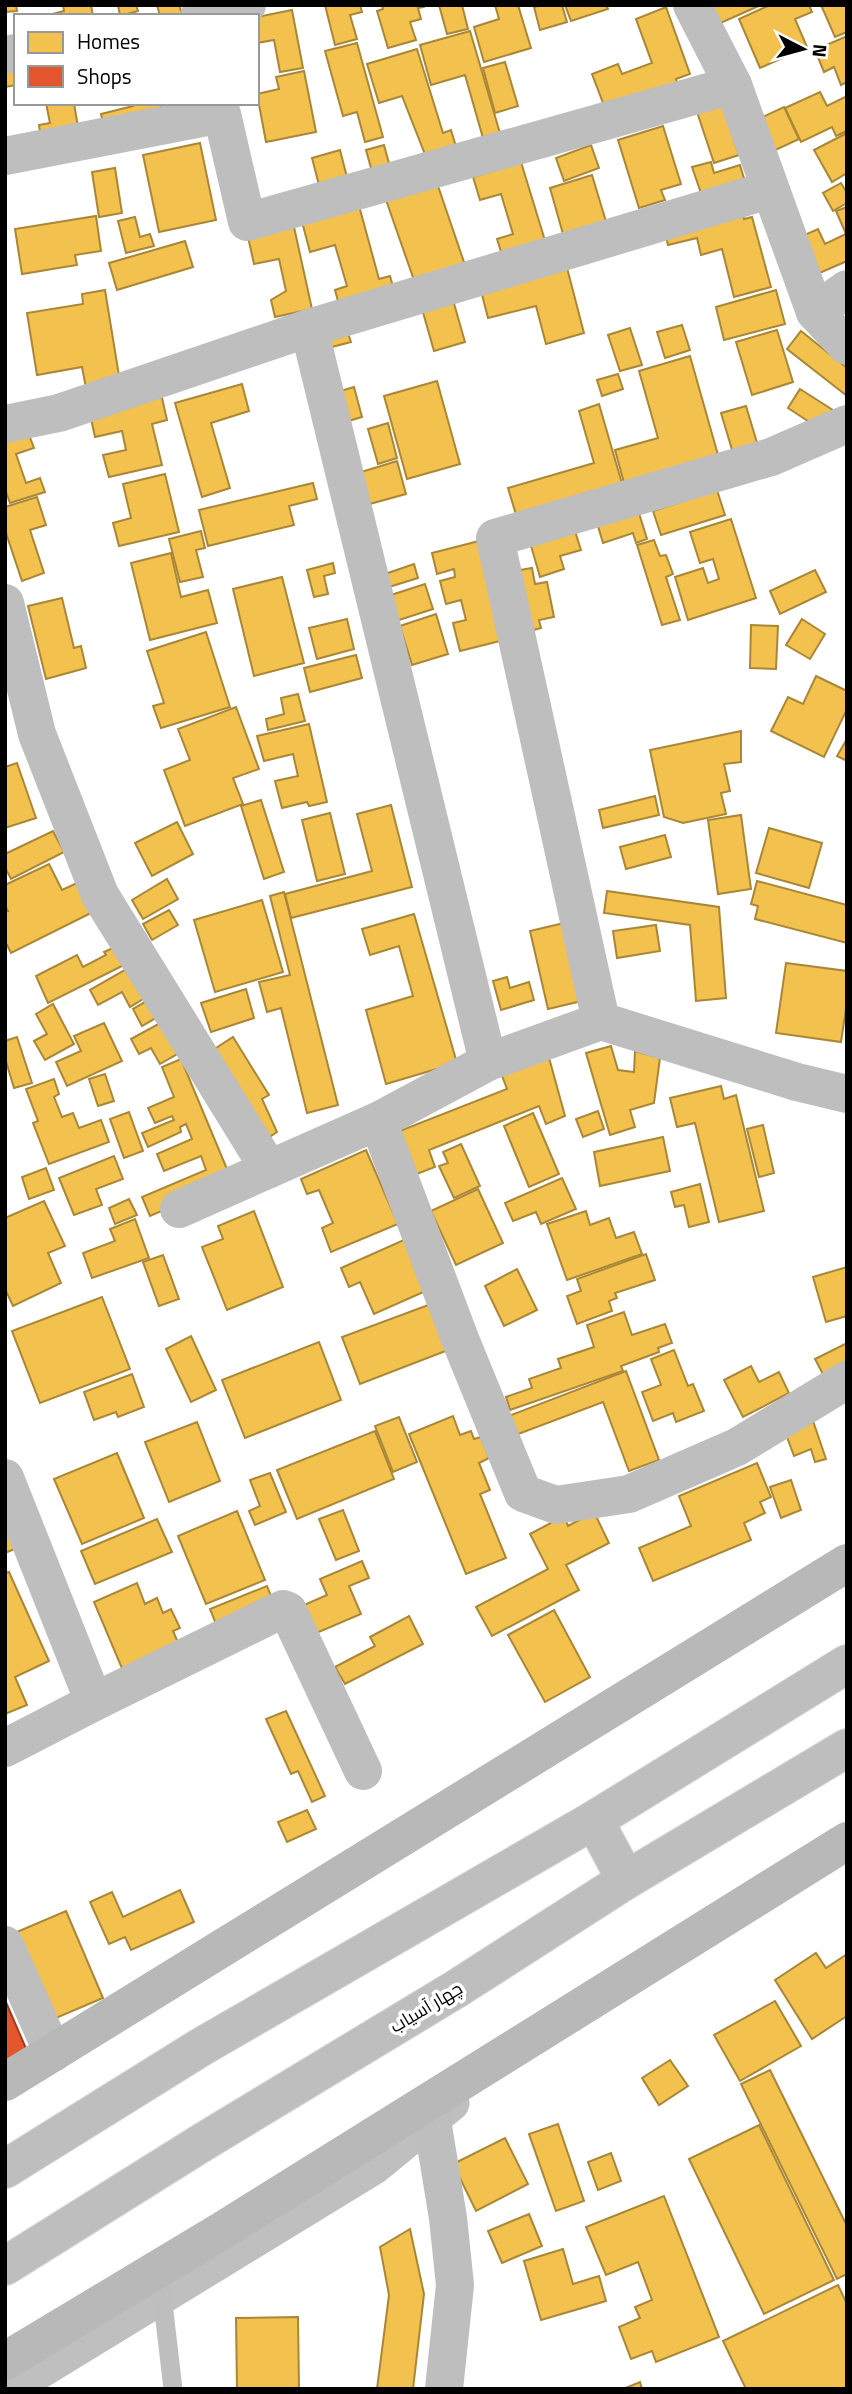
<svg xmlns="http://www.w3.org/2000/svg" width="852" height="2394" font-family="'Titillium Web',Cairo,sans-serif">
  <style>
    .homes { fill: #f2c14e; stroke: #a98737; stroke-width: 2 }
    .shops { fill: #e4572e; stroke: #a03d20; stroke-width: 2 }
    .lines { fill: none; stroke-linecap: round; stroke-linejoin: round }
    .canal { stroke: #bfbfbf; stroke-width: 37 }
    .highway-casing { stroke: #dbdbdb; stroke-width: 40 }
    .lane { stroke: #bebebe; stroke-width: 19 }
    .street { stroke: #bebebe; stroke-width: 38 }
    .secondary { stroke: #b8b8b8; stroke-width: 38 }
    .highway { stroke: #bebebe; stroke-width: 38 }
    .labels { text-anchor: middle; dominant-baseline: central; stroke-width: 7; stroke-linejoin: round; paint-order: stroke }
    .street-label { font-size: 18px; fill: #000; stroke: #fff }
  </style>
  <rect width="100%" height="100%" fill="#fff"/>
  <g class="homes">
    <polygon points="5,5 16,5 17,11 5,12"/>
    <polygon points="63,5 91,5 93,16 45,16 64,11"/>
    <polygon points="118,5 136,5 138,11 120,16"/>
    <polygon points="157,5 179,5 182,14 160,16"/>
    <polygon points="325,5 360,5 362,12 350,15 357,39 335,45"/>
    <polygon points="382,5 424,5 424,7 418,8 421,19 410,22 416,40 388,48 377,11 383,9"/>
    <polygon points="439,5 462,5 468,29 447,34"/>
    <polygon points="495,5 518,5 531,48 484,62 474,27 499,19"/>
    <polygon points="541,5 562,5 567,22 540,30 534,7"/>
    <polygon points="565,5 606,5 608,9 571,21"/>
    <polygon points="707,5 761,5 716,25"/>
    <polygon points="770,5 809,5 812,12 795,19 807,47 760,68 739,19"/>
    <polygon points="821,5 847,5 847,32 835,37"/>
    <polygon points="666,7 690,74 676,79 679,90 608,116 592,74 618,64 622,74 652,63 636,19"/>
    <polygon points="292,10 303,68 280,72 274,40 257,43 257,17"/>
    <polygon points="470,31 502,140 485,145 465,75 431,85 420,45"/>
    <polygon points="847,36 847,82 841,85 834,67 824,72 815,50"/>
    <polygon points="357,43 383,137 365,142 357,112 343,116 325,51"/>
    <polygon points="417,49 443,133 451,130 458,153 428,162 402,96 379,103 367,64"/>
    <polygon points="505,62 518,106 495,113 483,68"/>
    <polygon points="16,63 16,85 5,87 5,65"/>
    <polygon points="304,71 316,132 266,142 257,94 279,89 276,77"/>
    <polygon points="820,92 827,106 847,96 847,131 836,136 832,127 801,142 785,108"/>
    <polygon points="721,101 739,155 714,163 696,109"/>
    <polygon points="46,103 74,103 80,139 42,146 39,125 50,123"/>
    <polygon points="132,103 160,103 164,118 105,132 101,114 133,106"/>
    <polygon points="784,107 799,139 769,153 754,121"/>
    <polygon points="663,126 681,184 661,190 665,200 639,208 618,140"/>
    <polygon points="847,133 847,173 832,182 814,150"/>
    <polygon points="200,143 216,220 159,232 143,155"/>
    <polygon points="384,145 393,178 371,168 366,150"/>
    <polygon points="591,145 599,168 564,181 556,158"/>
    <polygon points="340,150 349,185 321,193 312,158"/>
    <polygon points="521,162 547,247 504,261 497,239 513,234 501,194 480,200 473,177"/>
    <polygon points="711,162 714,173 740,165 746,185 703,199 692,167"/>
    <polygon points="115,168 122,213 99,217 92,172"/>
    <polygon points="592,175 608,228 565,241 550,188"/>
    <polygon points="437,183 465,265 415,283 386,200"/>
    <polygon points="841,183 847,193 847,203 833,211 823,193"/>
    <polygon points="358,202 379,279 390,276 394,290 339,305 335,290 347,286 335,245 310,252 301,218"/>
    <polygon points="847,207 847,261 815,275 798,238 818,229 825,244 846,234 836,211"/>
    <polygon points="741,209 744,219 752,217 771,287 734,297 722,249 701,255 697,238 668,245 664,229"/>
    <polygon points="96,216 101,251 75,255 77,265 22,274 15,229"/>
    <polygon points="135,217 140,237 150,234 154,246 126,253 118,221"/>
    <polygon points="294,227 312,309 275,317 271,300 286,291 279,259 254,264 248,237"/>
    <polygon points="185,241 193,267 117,290 109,263"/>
    <polygon points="566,264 584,333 546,344 536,306 488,318 480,287"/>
    <polygon points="105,290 121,388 87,393 82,367 37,375 27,313 83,304 82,294"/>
    <polygon points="776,290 785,324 724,340 716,307"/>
    <polygon points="453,300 465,342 434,351 422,309"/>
    <polygon points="682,325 690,350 665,358 657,332"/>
    <polygon points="630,328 642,365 620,371 608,335"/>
    <polygon points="347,330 351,342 328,348 324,335"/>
    <polygon points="777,330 793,382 752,395 736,342"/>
    <polygon points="801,331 847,368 847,396 787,349"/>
    <polygon points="690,356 720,462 626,490 615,450 658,438 639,371"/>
    <polygon points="618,374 623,389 602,396 597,380"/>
    <polygon points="437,381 460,464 407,479 384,396"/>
    <polygon points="242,384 249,411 211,423 230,488 202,497 175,403"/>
    <polygon points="354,387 362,417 345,422 337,392"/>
    <polygon points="160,389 167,420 152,424 162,465 109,477 103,455 126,450 122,431 95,437 88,405"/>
    <polygon points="800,389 836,412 823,431 788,408"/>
    <polygon points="599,404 623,487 517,518 508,488 594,463 579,411"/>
    <polygon points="746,406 758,446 733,453 721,413"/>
    <polygon points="388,423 397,458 378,464 368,429"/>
    <polygon points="26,427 34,448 16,454 26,483 40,478 45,492 10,503 5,489 5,434"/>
    <polygon points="397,461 406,494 355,508 361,472"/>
    <polygon points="165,474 179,532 119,546 113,523 131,518 123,484"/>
    <polygon points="313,483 317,499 289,506 294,525 208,546 199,510"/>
    <polygon points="717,490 725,515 661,535 653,511"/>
    <polygon points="37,497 46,525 30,530 44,573 22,581 5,530 5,507"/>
    <polygon points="638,510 647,539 636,543 633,533 603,543 597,523"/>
    <polygon points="731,519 756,598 688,620 675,577 703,568 708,583 719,579 713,559 700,563 690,532"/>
    <polygon points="201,531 205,548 196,550 203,577 180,582 169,539"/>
    <polygon points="575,531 581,550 560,556 564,569 540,577 531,546"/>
    <polygon points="654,540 660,556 666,555 673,574 666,577 680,620 662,625 637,545"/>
    <polygon points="479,541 504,640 460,651 453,623 466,620 461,600 446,604 440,581 455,577 454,569 437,574 432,553"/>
    <polygon points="171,553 181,597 208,590 217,623 150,640 131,563"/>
    <polygon points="333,563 335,573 324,576 328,594 314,597 307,570"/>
    <polygon points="414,564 418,578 389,587 385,574"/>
    <polygon points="532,568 535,584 547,582 554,617 539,620 541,628 526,632 514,571"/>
    <polygon points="815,570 826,592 780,614 770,591"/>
    <polygon points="282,577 304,663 254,676 233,589"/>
    <polygon points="425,584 433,609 396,621 388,596"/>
    <polygon points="62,598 74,648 81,646 86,668 46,679 28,606"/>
    <polygon points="436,614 448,654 412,665 400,626"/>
    <polygon points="347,619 354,649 317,659 309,628"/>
    <polygon points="802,619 825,634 810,659 786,645"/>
    <polygon points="751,625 778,626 776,669 750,668"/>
    <polygon points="206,632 230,707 161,728 153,706 164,703 147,651"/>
    <polygon points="356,655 362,678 310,692 304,668"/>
    <polygon points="816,676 847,691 847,709 824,757 771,731 788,697 803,704"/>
    <polygon points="298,694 305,721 268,730 266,719 284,714 281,698"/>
    <polygon points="236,707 259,769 233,778 243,804 185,826 164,770 190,760 178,729"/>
    <polygon points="309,724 327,802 309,806 307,802 282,808 275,781 298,776 293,754 264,761 257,736"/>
    <polygon points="741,731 741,762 724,764 730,791 721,793 726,814 683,823 664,817 650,750"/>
    <polygon points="847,739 847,761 837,756"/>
    <polygon points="17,763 36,818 5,828 5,767"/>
    <polygon points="655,796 659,815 603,828 599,810"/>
    <polygon points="261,800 284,872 264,879 241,806"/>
    <polygon points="391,805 412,887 291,918 285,894 372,871 357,814"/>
    <polygon points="330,813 345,874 317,881 302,820"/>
    <polygon points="741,815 751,889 718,894 708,820"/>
    <polygon points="177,822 193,854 152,876 135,843"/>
    <polygon points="769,828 822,843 809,888 756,873"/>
    <polygon points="53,831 64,852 11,879 5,867 5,854"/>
    <polygon points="665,835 671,857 626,869 620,847"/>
    <polygon points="49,864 62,890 79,882 93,912 11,953 5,941 5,912 8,911 5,906 5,885"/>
    <polygon points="167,879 178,899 143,919 132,900"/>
    <polygon points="757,881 847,905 847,943 755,919 758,906 751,904"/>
    <polygon points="607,891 719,907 726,998 696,1001 690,925 604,913"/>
    <polygon points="284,892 338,1105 307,1113 281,1008 267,1012 259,982 290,975 270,896"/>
    <polygon points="262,900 283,972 215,992 194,920"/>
    <polygon points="169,910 178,925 152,940 143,924"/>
    <polygon points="414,914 457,1063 386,1084 366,1010 413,996 399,946 370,955 362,929"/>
    <polygon points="564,923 582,1001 548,1009 530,931"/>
    <polygon points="656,925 660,951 617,958 613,931"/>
    <polygon points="117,946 126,964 48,1003 36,976 77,955 83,967 106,955 104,952"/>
    <polygon points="786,963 847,971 847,1002 841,1042 776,1033"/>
    <polygon points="132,966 148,996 130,1007 122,992 98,1005 90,990"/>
    <polygon points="507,977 510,988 529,982 534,1000 501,1010 493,981"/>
    <polygon points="246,989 254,1018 211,1032 201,1003"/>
    <polygon points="152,998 161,1015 142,1026 133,1009"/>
    <polygon points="53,1004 74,1044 45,1060 34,1041 47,1034 36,1014"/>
    <polygon points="162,1022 179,1053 160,1064 151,1048 139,1054 131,1039"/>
    <polygon points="104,1023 122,1061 67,1086 56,1062 81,1051 74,1036"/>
    <polygon points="17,1037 32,1083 14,1088 5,1058 5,1041"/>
    <polygon points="233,1037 269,1095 262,1099 277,1132 268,1138 213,1050"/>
    <polygon points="611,1046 618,1070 634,1072 635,1051 660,1058 654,1103 630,1110 635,1127 610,1135 586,1053"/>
    <polygon points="548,1054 565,1116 546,1124 539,1106 429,1150 435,1167 414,1175 397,1132 507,1089 501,1073"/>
    <polygon points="181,1059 232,1181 150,1216 142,1197 206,1170 201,1156 164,1171 157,1154 192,1139 186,1124 180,1127 181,1132 148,1147 142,1133 174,1120 172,1116 155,1123 148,1108 174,1097 162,1067"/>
    <polygon points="105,1074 114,1101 98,1106 89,1079"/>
    <polygon points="54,1079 59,1094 54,1097 62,1117 73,1113 79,1128 101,1120 109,1142 49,1164 33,1123 38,1121 26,1089"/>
    <polygon points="721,1086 724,1099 736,1095 764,1211 719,1222 695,1123 677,1127 670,1098"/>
    <polygon points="598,1111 604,1129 583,1137 576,1119"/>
    <polygon points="129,1112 143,1151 124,1158 110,1119"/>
    <polygon points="533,1113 559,1174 529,1187 504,1126"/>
    <polygon points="763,1125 774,1173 759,1177 747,1129"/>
    <polygon points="663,1137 670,1171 600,1186 594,1152"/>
    <polygon points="461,1144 480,1186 454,1198 439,1166 448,1163 443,1152"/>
    <polygon points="366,1150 398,1224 331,1252 322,1228 333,1223 319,1190 307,1194 301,1179"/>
    <polygon points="114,1156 123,1179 96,1189 102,1205 74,1215 59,1178"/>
    <polygon points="46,1168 54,1190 29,1199 22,1177"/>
    <polygon points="562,1178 576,1209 541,1224 536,1212 513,1221 505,1203"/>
    <polygon points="700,1184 709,1222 689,1227 684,1205 675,1207 671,1192"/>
    <polygon points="478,1189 503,1243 456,1265 431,1211"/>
    <polygon points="129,1199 137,1215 115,1224 109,1208"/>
    <polygon points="44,1201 65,1246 48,1253 61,1283 13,1306 5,1289 5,1218"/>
    <polygon points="254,1211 283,1287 227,1310 202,1247 223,1239 218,1226"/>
    <polygon points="586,1211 590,1225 609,1218 616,1238 634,1232 642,1254 567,1280 547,1224"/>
    <polygon points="135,1219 149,1258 92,1278 83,1253 115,1241 110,1229"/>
    <polygon points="406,1239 428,1290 374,1314 360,1282 349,1287 341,1268"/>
    <polygon points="646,1254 655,1280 615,1293 617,1298 609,1301 612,1311 577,1324 567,1296 581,1291 577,1279"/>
    <polygon points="163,1255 179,1299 159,1306 143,1262"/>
    <polygon points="847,1267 847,1316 826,1322 813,1277"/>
    <polygon points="517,1269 537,1310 504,1326 485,1286"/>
    <polygon points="102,1297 130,1369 40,1403 12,1331"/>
    <polygon points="431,1304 456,1347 360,1384 342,1337"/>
    <polygon points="624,1312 632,1335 665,1324 672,1343 658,1348 659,1352 621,1366 623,1371 510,1410 506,1397 532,1388 529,1379 561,1368 558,1359 594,1347 587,1325"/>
    <polygon points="191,1336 216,1390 191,1402 166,1349"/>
    <polygon points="319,1342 341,1400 245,1438 222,1380"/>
    <polygon points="847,1343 847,1372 827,1382 815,1359"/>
    <polygon points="674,1350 688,1386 693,1384 704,1411 676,1422 673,1413 653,1421 642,1392 661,1385 651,1359"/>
    <polygon points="751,1366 759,1382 779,1372 789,1393 743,1417 724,1380"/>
    <polygon points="626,1371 659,1460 629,1471 603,1402 513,1436 506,1417"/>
    <polygon points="132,1374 144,1407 118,1417 116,1412 94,1420 84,1392"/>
    <polygon points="453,1416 460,1435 471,1431 474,1439 481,1437 489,1458 479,1463 490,1490 480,1494 506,1558 466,1574 409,1434"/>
    <polygon points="399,1417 417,1462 393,1472 375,1426"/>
    <polygon points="812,1418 826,1459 815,1462 811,1449 794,1456 784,1429"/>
    <polygon points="197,1422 220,1481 169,1502 145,1442"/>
    <polygon points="375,1431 394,1479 297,1519 277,1470"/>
    <polygon points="117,1453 144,1518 82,1544 54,1479"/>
    <polygon points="757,1463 771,1497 760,1502 765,1513 744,1523 751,1540 653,1581 639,1548 691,1526 679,1496"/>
    <polygon points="270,1473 286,1512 255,1525 249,1511 260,1506 250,1480"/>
    <polygon points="791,1480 801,1510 781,1518 770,1487"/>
    <polygon points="343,1510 359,1551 336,1560 319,1519"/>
    <polygon points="237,1511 265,1580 206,1604 178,1536"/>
    <polygon points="594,1512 609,1543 566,1565 579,1590 492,1636 476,1607 548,1569 530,1534 564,1516 568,1526"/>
    <polygon points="157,1519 172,1552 95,1584 81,1551"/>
    <polygon points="5,1527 15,1549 5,1553"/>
    <polygon points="362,1561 369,1578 349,1586 361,1614 307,1637 295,1609 327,1595 320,1579"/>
    <polygon points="9,1572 49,1661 15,1677 27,1705 5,1714 5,1573"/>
    <polygon points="137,1583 145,1604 157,1598 163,1613 171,1609 180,1628 173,1631 183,1654 126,1678 94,1602"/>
    <polygon points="267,1586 275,1606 218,1629 210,1609"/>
    <polygon points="554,1610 590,1677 545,1702 508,1635"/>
    <polygon points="409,1616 423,1644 345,1684 335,1667 375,1646 370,1637"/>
    <polygon points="286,1711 325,1796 312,1802 298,1771 291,1774 266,1719"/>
    <polygon points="307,1810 316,1829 287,1842 278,1822"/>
    <polygon points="180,1890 194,1922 131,1950 125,1937 109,1944 90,1902 112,1892 123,1917"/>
    <polygon points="66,1911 103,1998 49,2021 12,1934"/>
    <polygon points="816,1953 826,1968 847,1954 847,2016 812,2039 775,1980"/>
    <polygon points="775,2001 801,2046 740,2081 714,2035"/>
    <polygon points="670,2060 688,2086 659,2105 642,2078"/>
    <polygon points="770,2070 847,2226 847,2274 837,2279 741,2084"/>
    <polygon points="558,2124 584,2201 556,2211 529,2134"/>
    <polygon points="759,2125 834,2280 764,2314 689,2159"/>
    <polygon points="505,2138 528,2184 476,2211 453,2164"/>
    <polygon points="611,2153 621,2181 598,2190 588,2162"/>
    <polygon points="664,2196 719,2337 656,2362 652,2351 631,2359 619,2327 640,2318 635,2307 652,2300 638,2262 606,2275 586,2227"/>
    <polygon points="529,2214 542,2246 502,2263 488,2231"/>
    <polygon points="410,2229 424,2294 413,2389 377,2389 389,2295 380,2247"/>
    <polygon points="563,2249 573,2284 599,2276 606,2301 541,2320 524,2261"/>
    <polygon points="838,2285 847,2304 847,2389 746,2389 723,2341"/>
    <polygon points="298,2317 299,2389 237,2389 236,2318"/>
    <polygon points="640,2382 642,2389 623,2389"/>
  </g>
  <polygon class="shops" points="5,2000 28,2053 5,2063"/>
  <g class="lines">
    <polyline class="canal" points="9,2389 374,2166 451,2103"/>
    <g class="highway-casing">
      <g id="highway">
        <polyline points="594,1820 626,1880"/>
        <polyline points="5,2169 201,2047 594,1820 847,1664"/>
        <polyline points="5,2266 203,2142 456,1989 626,1880 847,1748"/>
      </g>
    </g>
    <polyline class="lane" points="159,2269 173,2389"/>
    <g class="street">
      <polyline points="692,5 733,85 815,312 847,346"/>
      <polyline points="199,16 247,5"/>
      <polyline points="5,55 16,53"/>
      <polyline points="5,156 222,114 247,222 733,85"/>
      <polyline points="815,312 847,289"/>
      <polyline points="309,328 488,1062"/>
      <polyline points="5,424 59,413 309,328 769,190"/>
      <polyline points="5,603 37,734 100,895 269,1169"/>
      <polyline points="601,1021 495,538 771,457 847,424"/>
      <polyline points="378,1121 460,1339 523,1493 556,1505 629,1494 737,1447 847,1380"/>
      <polyline points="179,1209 378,1121 488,1062 601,1021 797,1082 847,1094"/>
      <polyline points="5,1478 94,1702"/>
      <polyline points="5,1748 94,1702 283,1609 288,1611 363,1771"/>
      <polyline points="5,1945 53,2053"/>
      <polyline points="429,2102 448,2218 455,2285 444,2389"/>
    </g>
    <g class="secondary">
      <polyline points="5,2082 847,1563"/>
      <polyline points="5,2361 223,2230 847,1841"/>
    </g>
    <use href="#highway" class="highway"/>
  </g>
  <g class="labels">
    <g class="street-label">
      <text transform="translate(426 2007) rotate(-31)">چهار آسیاب</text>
    </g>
  </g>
  <rect width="852" height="2394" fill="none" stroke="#000000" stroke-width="14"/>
  <rect x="14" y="14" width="245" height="91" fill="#ffffff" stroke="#999999" stroke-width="2"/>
  <rect x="28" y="32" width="35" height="21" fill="#f2c14e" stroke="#999999" stroke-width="2"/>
  <text x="77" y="49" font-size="21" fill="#000000">Homes</text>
  <rect x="28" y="66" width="35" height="21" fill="#e4572e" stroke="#999999" stroke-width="2"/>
  <text x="77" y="84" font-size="21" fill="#000000">Shops</text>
  <g transform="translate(803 49) rotate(96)" stroke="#ffffff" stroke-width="5" paint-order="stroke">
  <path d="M0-5L12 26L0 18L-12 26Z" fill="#000000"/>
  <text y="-10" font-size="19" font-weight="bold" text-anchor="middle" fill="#000000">N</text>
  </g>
</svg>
